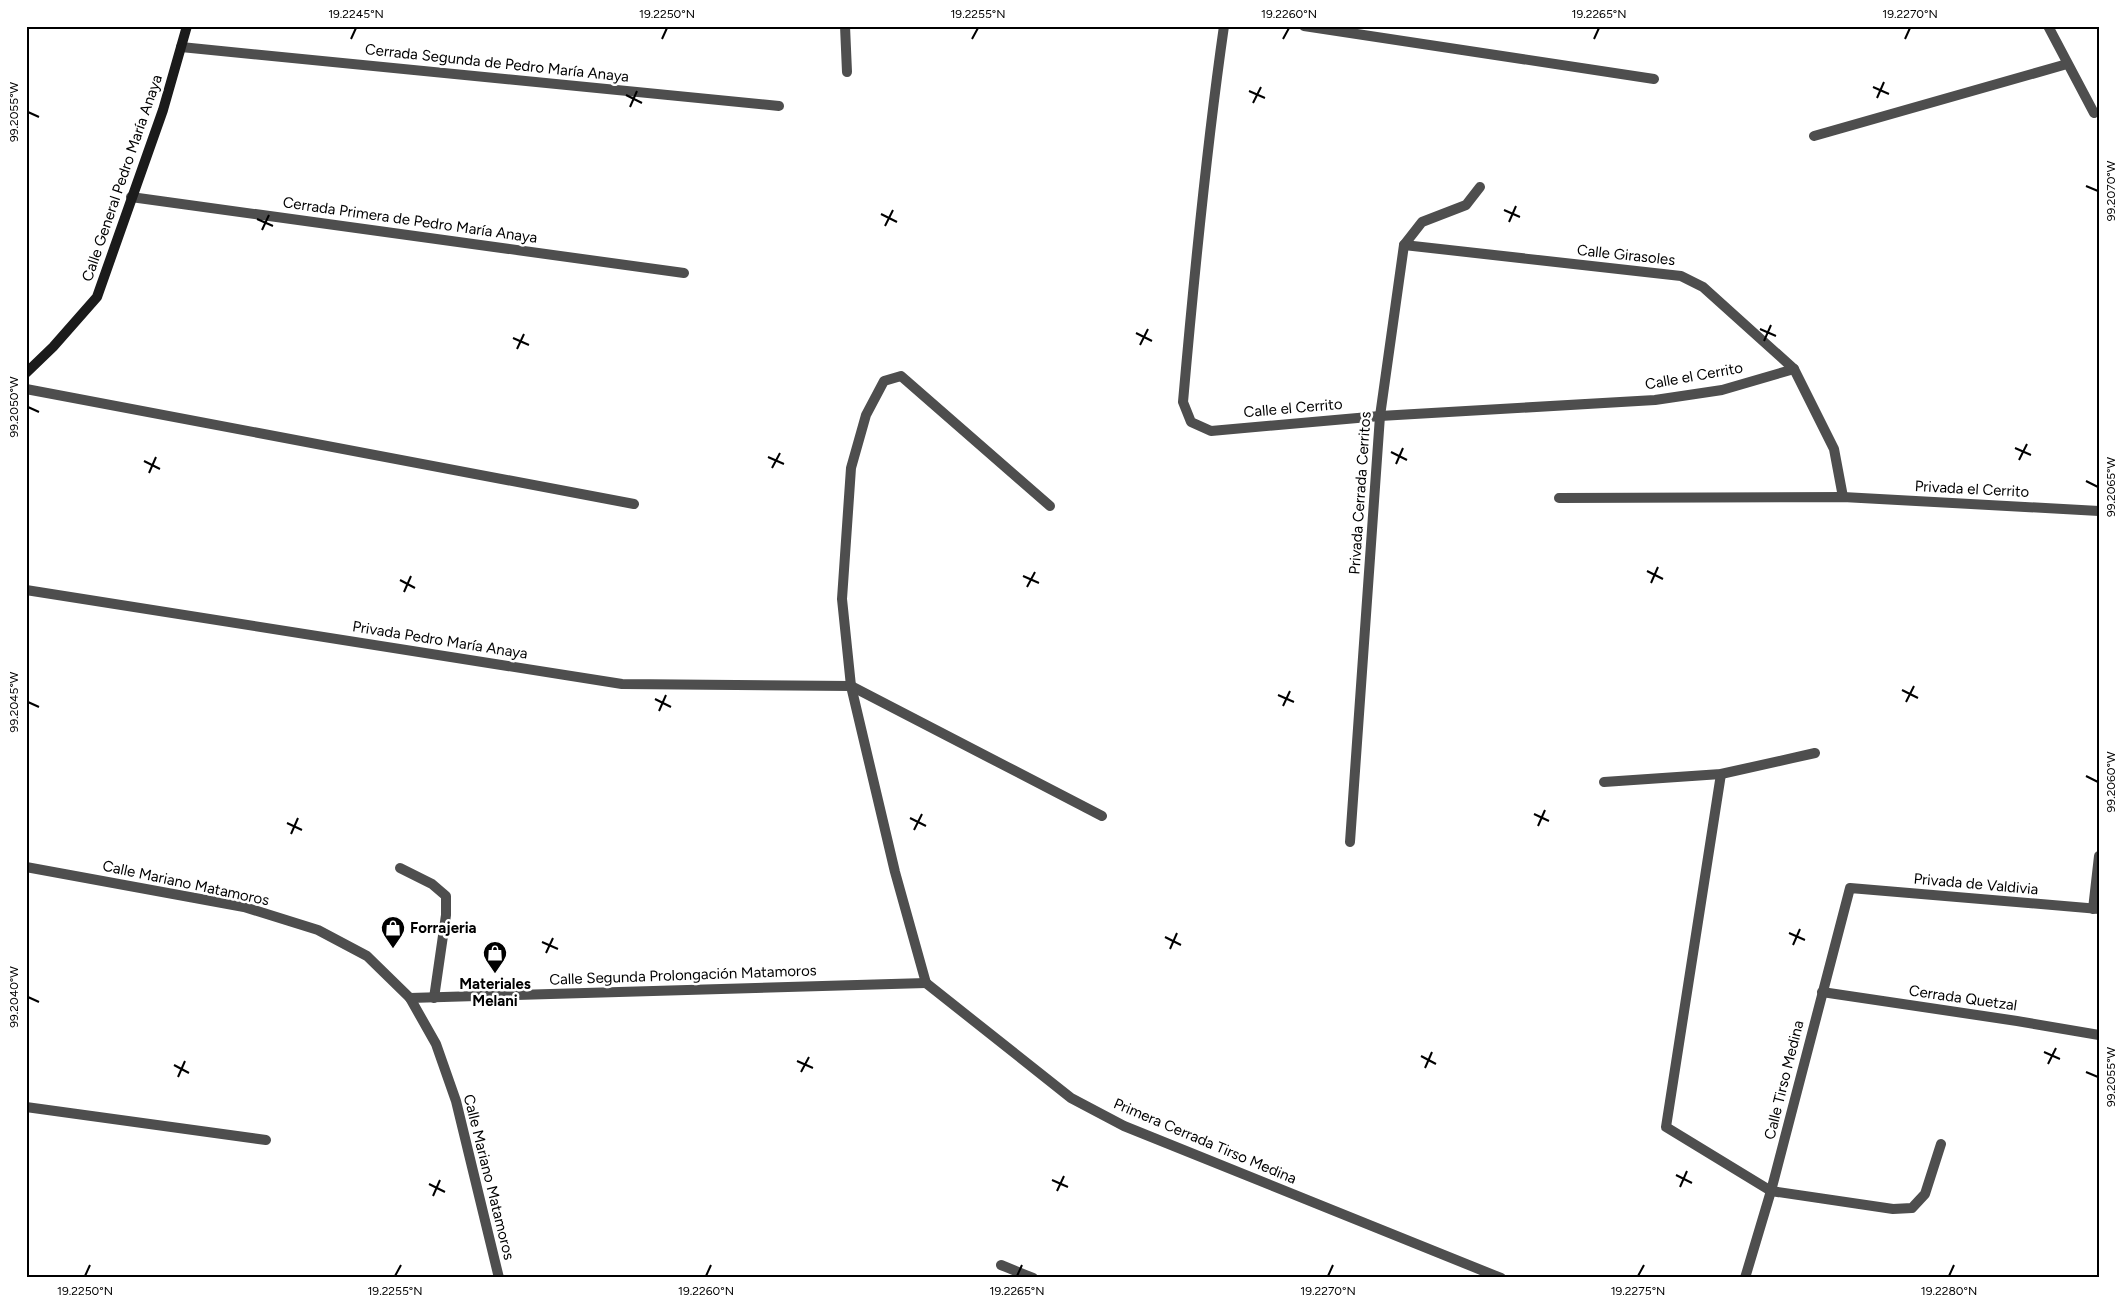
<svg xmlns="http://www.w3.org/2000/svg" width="2125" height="1304" font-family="Figtree,sans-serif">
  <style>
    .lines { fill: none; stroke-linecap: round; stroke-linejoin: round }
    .street { stroke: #4e4e4e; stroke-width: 10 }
    .secondary { stroke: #1b1b1b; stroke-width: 10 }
    .ticks { fill: none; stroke: #000; stroke-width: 2 }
    .labels { text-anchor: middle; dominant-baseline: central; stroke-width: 5; stroke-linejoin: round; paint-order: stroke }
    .street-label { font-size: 15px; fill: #000; stroke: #fff }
    .poi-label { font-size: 15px; font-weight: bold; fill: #000; stroke: #fff; text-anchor: start }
    .neatline { fill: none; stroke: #000; stroke-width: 2 }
    .ticks-label { font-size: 12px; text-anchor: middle; fill: #000 }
  </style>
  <rect width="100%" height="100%" fill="#fff"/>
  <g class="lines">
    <g class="street">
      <polyline points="845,26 847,72"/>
      <path d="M 1224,26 C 1206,151 1194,276 1183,402 L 1191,422 L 1211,431 L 1380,416 L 1655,400 L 1722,390 L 1794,369"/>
      <polyline points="1304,26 1654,79"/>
      <polyline points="2048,26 2094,113"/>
      <polyline points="181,47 779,106"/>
      <polyline points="1814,136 2067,64"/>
      <polyline points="131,197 684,273"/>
      <polyline points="1404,245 1681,276 1703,287 1794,369 1834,449 1843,497"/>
      <polyline points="26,389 634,504"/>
      <polyline points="1559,498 1843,497 2099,511"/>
      <polyline points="26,590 622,684 851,686 1102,816"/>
      <polyline points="1721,774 1666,1127 1771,1191 1893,1209 1912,1208 1925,1194 1941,1144"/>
      <polyline points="1604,782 1721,774 1815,753"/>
      <polyline points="1350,842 1380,416 1404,245 1422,222 1466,205 1480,187"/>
      <polyline points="26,867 244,907 318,930 367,956 410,998 436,1044 456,1101 499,1278"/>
      <polyline points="400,868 432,884 446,896 446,915 434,998"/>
      <polyline points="2093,909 2099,856"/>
      <polyline points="926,983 895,872 851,686 842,599 851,468 866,415 884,381 901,376 1050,506"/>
      <polyline points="926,983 1071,1098 1124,1126 1501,1278"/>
      <polyline points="1822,992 2017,1021 2099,1035"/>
      <polyline points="410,998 926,983"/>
      <polyline points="26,1107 266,1140"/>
      <polyline points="1001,1265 1033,1278"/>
      <polyline points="1745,1278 1771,1191 1850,888 2099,909"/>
    </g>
    <polyline class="secondary" points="26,373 53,347 97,297 163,110 187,26"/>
  </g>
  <path class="ticks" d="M 351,39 L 356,28M 662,39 L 667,28M 972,39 L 978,28M 1283,39 L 1289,28M 1594,39 L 1599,28M 1905,39 L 1910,28M 1873,87 L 1889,94M 1249,91 L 1265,98M 626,95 L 642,103M 1877,98 L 1884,82M 1253,103 L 1261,87M 630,107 L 637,91M 28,112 L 39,117M 2086,186 L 2098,191M 1504,210 L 1520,217M 881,214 L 897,222M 257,219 L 273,226M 1509,222 L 1516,206M 885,226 L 893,210M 262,230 L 269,215M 1760,329 L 1776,336M 1136,333 L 1152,341M 513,338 L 529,345M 1764,341 L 1771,325M 1140,345 L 1148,329M 517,349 L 524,334M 28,407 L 39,412M 2015,448 L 2031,455M 1391,452 L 1407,460M 768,457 L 784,464M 2019,460 L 2027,444M 144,461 L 160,469M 1396,464 L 1403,448M 772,468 L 780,453M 149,473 L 156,457M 2086,481 L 2098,487M 1647,571 L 1663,579M 1023,576 L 1039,583M 400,580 L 415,588M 1651,583 L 1658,567M 1027,587 L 1035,572M 404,592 L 411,576M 1902,690 L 1918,698M 1278,695 L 1294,702M 655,699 L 671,707M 28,702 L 39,707M 1906,702 L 1914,686M 1283,706 L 1290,691M 659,711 L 666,695M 2086,776 L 2098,782M 1534,814 L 1549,821M 910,818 L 926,826M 287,823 L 302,830M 1538,826 L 1545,810M 914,830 L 922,814M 291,834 L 298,818M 1789,933 L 1805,940M 1165,937 L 1181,945M 542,942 L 558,949M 1793,945 L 1800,929M 1170,949 L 1177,933M 546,953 L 553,938M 28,997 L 39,1002M 2044,1052 L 2060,1059M 1421,1056 L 1436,1064M 797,1061 L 813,1068M 2048,1064 L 2056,1048M 174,1065 L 189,1073M 1425,1068 L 1432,1052M 801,1072 L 809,1057M 2086,1072 L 2098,1077M 178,1077 L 185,1061M 1676,1175 L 1692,1183M 1052,1180 L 1068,1187M 429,1184 L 445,1192M 1680,1187 L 1687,1171M 1057,1191 L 1064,1176M 433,1196 L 440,1180M 85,1276 L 90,1265M 395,1276 L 401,1265M 706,1276 L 711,1265M 1017,1276 L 1022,1265M 1328,1276 L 1333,1265M 1638,1276 L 1644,1265M 1949,1276 L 1954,1265"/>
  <defs>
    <g id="shop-pin" transform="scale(1.25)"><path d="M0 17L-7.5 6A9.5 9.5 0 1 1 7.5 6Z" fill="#000" stroke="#fff"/><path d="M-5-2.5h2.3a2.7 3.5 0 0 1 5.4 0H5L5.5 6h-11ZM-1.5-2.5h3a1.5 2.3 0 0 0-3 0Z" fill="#fff"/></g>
  </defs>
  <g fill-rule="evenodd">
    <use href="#shop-pin" x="393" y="928"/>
    <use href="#shop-pin" x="495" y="953"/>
  </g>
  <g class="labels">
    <g class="street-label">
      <text transform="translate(497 63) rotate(6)">Cerrada Segunda de Pedro María Anaya</text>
      <text transform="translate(122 178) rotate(-71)">Calle General Pedro María Anaya</text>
      <text transform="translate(410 220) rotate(8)">Cerrada Primera de Pedro María Anaya</text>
      <text transform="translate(1626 255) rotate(6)">Calle Girasoles</text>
      <text transform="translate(1694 376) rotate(-10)">Calle el Cerrito</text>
      <text transform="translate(1293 408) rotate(-5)">Calle el Cerrito</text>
      <text transform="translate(1972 489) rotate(3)">Privada el Cerrito</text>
      <text transform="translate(1360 493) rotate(-86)">Privada Cerrada Cerritos</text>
      <text transform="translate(440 640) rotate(9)">Privada Pedro María Anaya</text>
      <text transform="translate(186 883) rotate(12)">Calle Mariano Matamoros</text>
      <text transform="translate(1976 884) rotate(5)">Privada de Valdivia</text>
      <text transform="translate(683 975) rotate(-2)">Calle Segunda Prolongación Matamoros</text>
      <text transform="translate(1963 998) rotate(8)">Cerrada Quetzal</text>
      <text transform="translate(1784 1080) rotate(-76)">Calle Tirso Medina</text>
      <text transform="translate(1205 1141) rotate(23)">Primera Cerrada Tirso Medina</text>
      <text transform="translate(489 1177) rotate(76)">Calle Mariano Matamoros</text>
    </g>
    <g class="poi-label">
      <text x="410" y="928">Forrajeria</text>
      <text x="495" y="984" text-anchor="middle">Materiales<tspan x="495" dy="17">Melani</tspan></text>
    </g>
  </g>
  <rect width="2125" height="1304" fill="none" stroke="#ffffff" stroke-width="55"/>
  <rect x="28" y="28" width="2070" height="1248" class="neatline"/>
  <g class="ticks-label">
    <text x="356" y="18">19.2245°N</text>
    <text x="667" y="18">19.2250°N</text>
    <text x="978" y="18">19.2255°N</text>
    <text x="1289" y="18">19.2260°N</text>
    <text x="1599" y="18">19.2265°N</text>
    <text x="1910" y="18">19.2270°N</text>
    <text transform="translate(14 112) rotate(-90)" y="4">99.2055°W</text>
    <text transform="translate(2111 191) rotate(-90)" y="4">99.2070°W</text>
    <text transform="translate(14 407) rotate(-90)" y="4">99.2050°W</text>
    <text transform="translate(2111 487) rotate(-90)" y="4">99.2065°W</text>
    <text transform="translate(14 702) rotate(-90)" y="4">99.2045°W</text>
    <text transform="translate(2111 782) rotate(-90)" y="4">99.2060°W</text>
    <text transform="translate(14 997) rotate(-90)" y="4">99.2040°W</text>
    <text transform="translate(2111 1077) rotate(-90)" y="4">99.2055°W</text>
    <text x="85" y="1295">19.2250°N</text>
    <text x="395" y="1295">19.2255°N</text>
    <text x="706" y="1295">19.2260°N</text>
    <text x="1017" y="1295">19.2265°N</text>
    <text x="1328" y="1295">19.2270°N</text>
    <text x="1638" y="1295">19.2275°N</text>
    <text x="1949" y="1295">19.2280°N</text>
  </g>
</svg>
